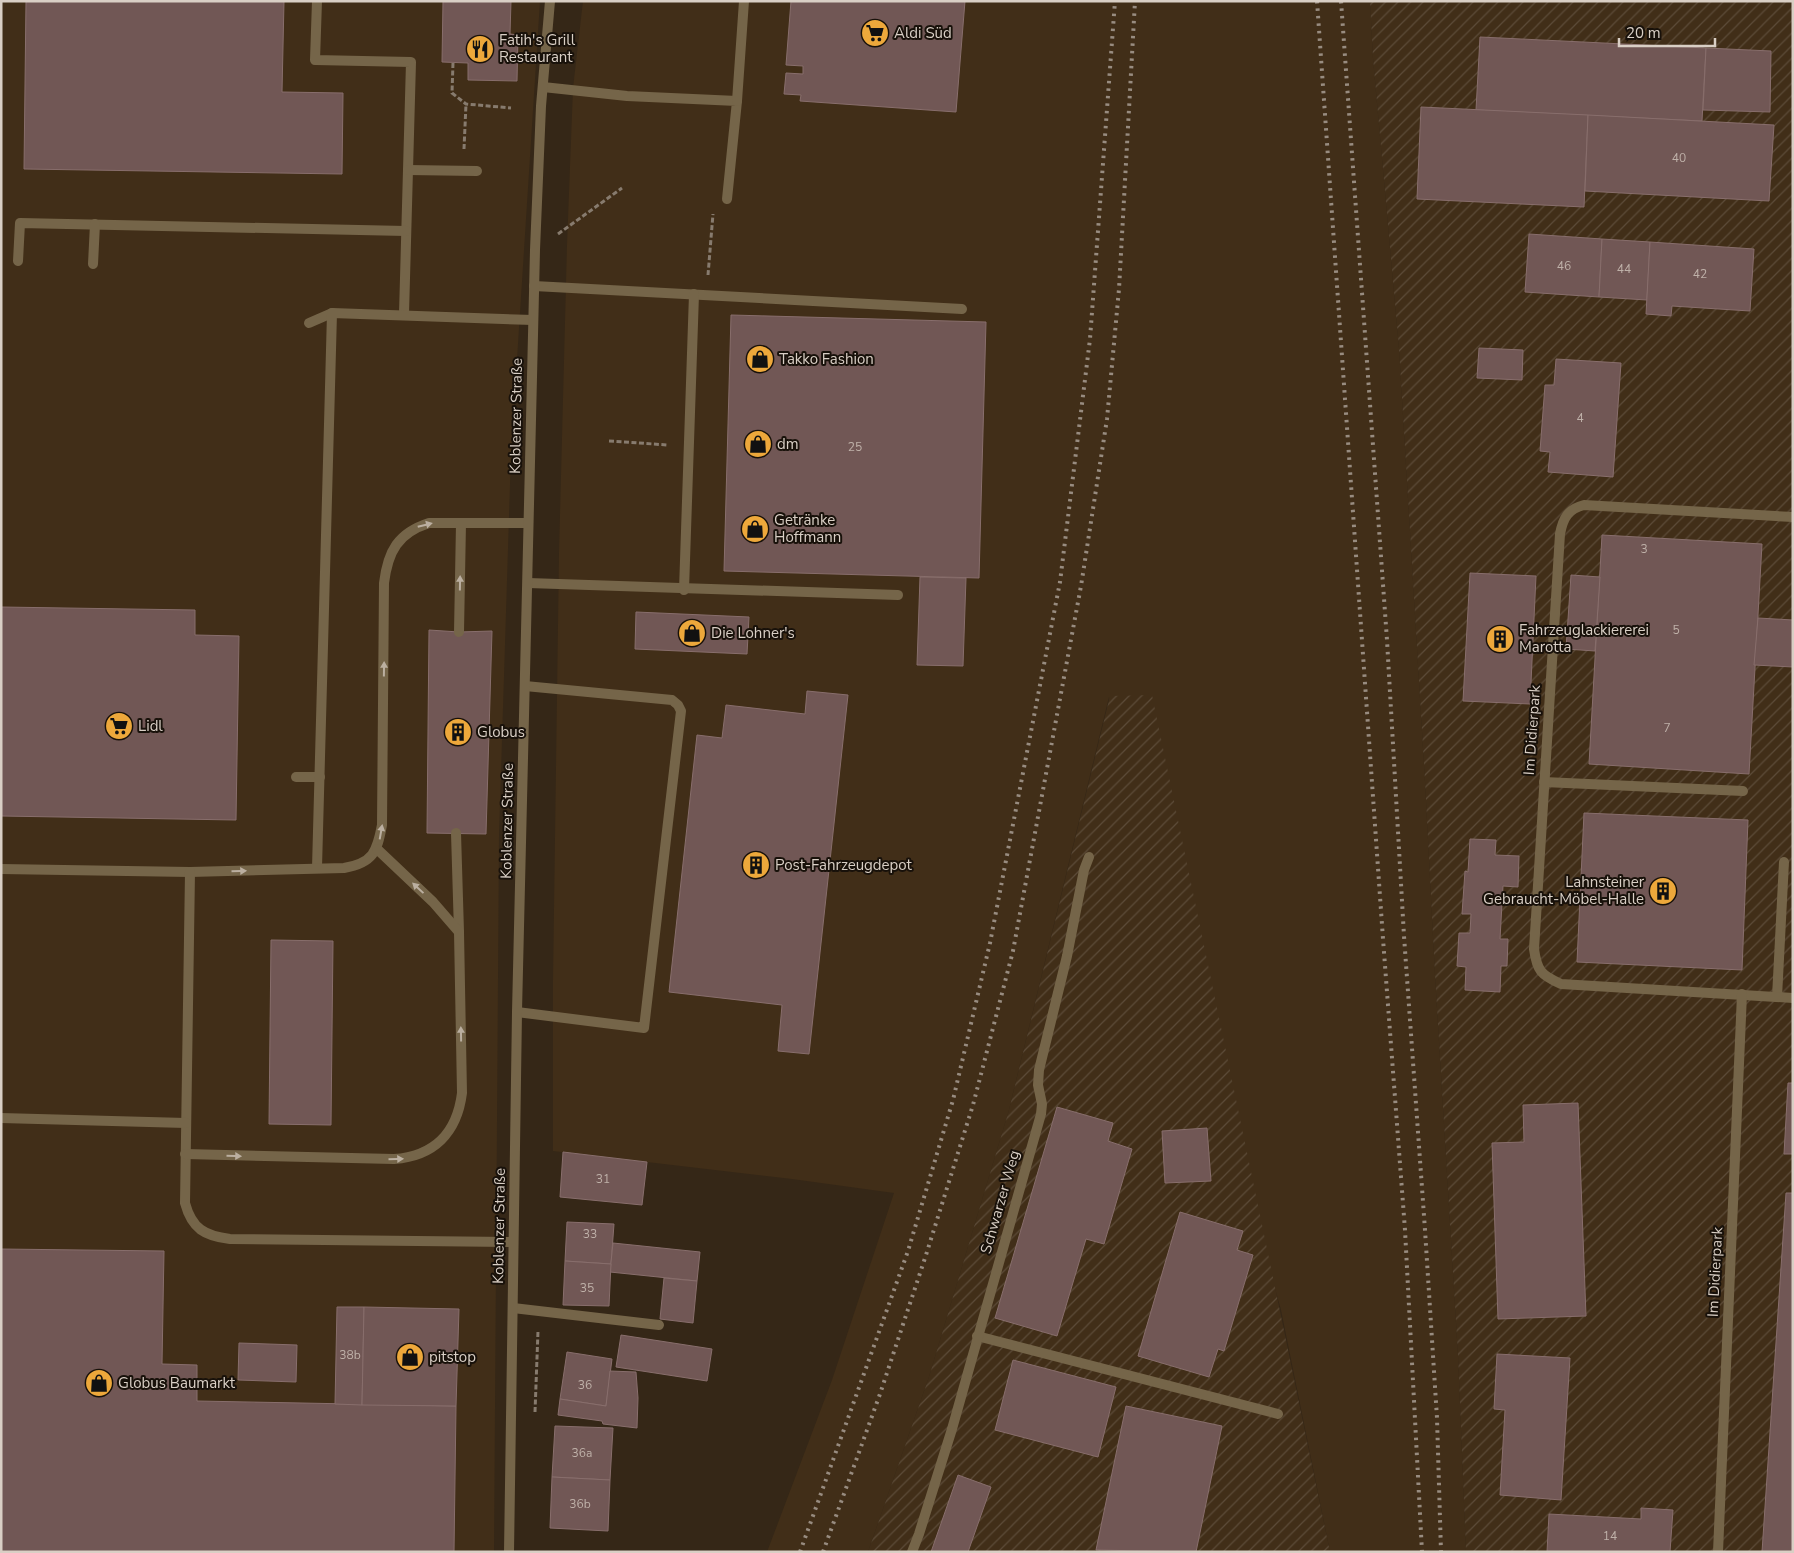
<svg xmlns="http://www.w3.org/2000/svg" width="1794" height="1553" font-family="'Nunito Sans',sans-serif">
  <style>
    .built { fill: #412e18 }
    .industrial { fill: url(#industrial-furrows) }
    .building { fill: #715755; stroke: #886e6c }
    .lines { fill: none; stroke-linecap: round; stroke-linejoin: round }
    .path { stroke: #877b6e; stroke-width: 3; stroke-dasharray: 5 2.5; stroke-linecap: butt }
    .service { stroke: #756549; stroke-width: 10 }
    .minor { stroke: #756549; stroke-width: 10 }
    .tertiary { stroke: #756549; stroke-width: 10 }
    .rail { stroke: #988c80; stroke-width: 4; stroke-dasharray: 2.5 5; stroke-linecap: butt }
    .oneway { fill: #bbafa0 }
    .labels { text-anchor: middle; dominant-baseline: central; stroke-width: 4; stroke-linejoin: round; paint-order: stroke }
    .number-label { font-size: 12px; fill: #bfb1a9 }
    .poi-label { font-size: 15px; fill: #d9cfc5; stroke: #18110a; text-anchor: start }
    .street-label { font-size: 15px; fill: #d9cfc5; stroke: #18110a }
  </style>
  <defs>
    <pattern id="industrial-furrows" width="10" height="10" patternUnits="userSpaceOnUse" patternTransform="scale(1.25)"><rect width="10" height="10" fill="#412e18"/><path d="M-1 1l2-2M0 10L10 0M9 11l2-2" fill="none" stroke="#5c4b38"/></pattern>
  </defs>
  <rect width="100%" height="100%" fill="#352717"/>
  <g class="built">
    <polygon points="1,1 540,1 511,453 499,836 494,1552 1,1552"/>
    <polygon points="583,1 1370,1 1373,58 1399,348 1425,781 1435,975 1458,1355 1466,1552 1330,1552 1281,1310 1109,697 1009,1110 929,1377 868,1552 767,1552 832,1380 894,1193 792,1179 553,1151 553,980 559,553 567,245 573,88"/>
  </g>
  <g class="industrial">
    <polygon points="1370,1 1793,1 1793,1552 1466,1552 1458,1355 1435,975 1425,781 1399,348 1373,58"/>
    <polygon points="1152,695 1330,1552 868,1552 929,1377 1009,1110 1110,696"/>
  </g>
  <g class="building">
    <polygon points="26,1 284,1 282,92 343,93 342,174 24,169"/>
    <polygon points="443,1 511,1 510,34 518,35 517,81 468,80 468,63 442,62"/>
    <polygon points="791,1 965,1 956,112 800,101 801,95 784,94 786,73 803,74 803,66 786,65"/>
    <polygon points="1480,37 1706,48 1702,121 1476,110"/>
    <polygon points="1706,48 1771,51 1770,112 1703,110"/>
    <polygon points="1421,107 1588,115 1584,207 1417,199"/>
    <polygon points="1588,115 1774,125 1769,201 1585,191"/>
    <polygon points="1529,234 1602,239 1599,297 1525,292"/>
    <polygon points="1602,239 1650,242 1647,300 1599,297"/>
    <polygon points="1650,242 1754,249 1750,311 1672,306 1671,316 1646,314"/>
    <polygon points="731,315 986,322 979,578 724,571"/>
    <polygon points="1479,348 1523,350 1522,380 1477,378"/>
    <polygon points="1556,359 1621,363 1613,477 1548,472 1550,452 1540,451 1545,385 1554,385"/>
    <polygon points="1602,535 1762,544 1749,774 1589,764"/>
    <polygon points="1470,573 1536,576 1530,704 1463,701"/>
    <polygon points="1571,575 1600,577 1595,651 1566,649"/>
    <polygon points="920,577 966,578 963,666 917,665"/>
    <polygon points="1,607 195,610 195,635 239,636 236,820 1,816"/>
    <polygon points="636,612 749,617 747,654 635,649"/>
    <polygon points="1758,618 1793,620 1793,667 1754,665"/>
    <polygon points="429,630 459,632 492,631 486,834 427,833"/>
    <polygon points="807,691 848,695 809,1054 778,1051 782,1005 669,992 697,735 722,738 726,705 805,714"/>
    <polygon points="1584,813 1748,820 1742,970 1577,962"/>
    <polygon points="1470,839 1496,840 1495,855 1519,856 1518,887 1503,886 1500,939 1508,939 1507,966 1501,966 1500,992 1465,990 1466,967 1457,966 1459,933 1470,933 1471,914 1462,914 1465,871 1468,872"/>
    <polygon points="271,940 333,941 331,1125 269,1124"/>
    <polygon points="1788,1083 1793,1083 1793,1154 1784,1154"/>
    <polygon points="1578,1103 1586,1316 1498,1319 1492,1143 1524,1142 1523,1105"/>
    <polygon points="1057,1107 1113,1123 1108,1141 1132,1149 1104,1244 1086,1239 1057,1336 995,1318"/>
    <polygon points="1207,1128 1211,1181 1165,1183 1162,1131"/>
    <polygon points="563,1152 647,1162 642,1205 560,1197"/>
    <polygon points="1786,1193 1793,1193 1793,1552 1762,1552"/>
    <polygon points="1180,1212 1243,1231 1237,1250 1253,1255 1224,1351 1218,1349 1209,1377 1138,1356"/>
    <polygon points="567,1222 614,1224 611,1264 565,1261"/>
    <polygon points="613,1243 700,1252 697,1281 610,1272"/>
    <polygon points="1,1249 164,1251 162,1364 197,1365 197,1401 456,1406 454,1552 1,1552"/>
    <polygon points="565,1261 611,1264 609,1306 563,1305"/>
    <polygon points="664,1278 697,1281 693,1323 660,1319"/>
    <polygon points="337,1307 364,1307 362,1405 335,1404"/>
    <polygon points="364,1307 459,1309 456,1406 362,1405"/>
    <polygon points="621,1335 712,1349 707,1381 616,1367"/>
    <polygon points="239,1343 297,1345 296,1382 238,1380"/>
    <polygon points="567,1352 612,1359 606,1406 560,1399"/>
    <polygon points="1497,1354 1570,1358 1561,1500 1500,1495 1505,1410 1494,1409"/>
    <polygon points="1013,1360 1116,1387 1098,1457 995,1430"/>
    <polygon points="610,1371 636,1372 638,1398 637,1428 603,1424 602,1421 558,1415 560,1399 606,1406"/>
    <polygon points="1126,1406 1222,1426 1196,1552 1096,1550"/>
    <polygon points="555,1426 613,1428 610,1480 552,1477"/>
    <polygon points="958,1475 991,1487 968,1552 931,1552"/>
    <polygon points="552,1477 610,1480 608,1531 550,1528"/>
    <polygon points="1641,1508 1673,1510 1670,1552 1547,1552 1549,1514 1641,1519"/>
  </g>
  <g class="lines">
    <g class="path">
      <polyline points="453,63 452,93 466,104 511,108"/>
      <polyline points="464,149 466,104"/>
      <polyline points="558,234 622,188"/>
      <polyline points="708,275 713,214"/>
      <polyline points="609,441 668,445"/>
      <polyline points="535,1412 538,1331"/>
    </g>
    <g class="service">
      <polyline points="317,1 315,60 411,62 404,314"/>
      <polyline points="543,87 627,96 737,101 727,199"/>
      <polyline points="737,101 744,1"/>
      <polyline points="408,170 477,171"/>
      <polyline points="18,261 20,223 406,231"/>
      <polyline points="93,264 95,224"/>
      <polyline points="534,286 962,309"/>
      <polyline points="309,323 332,313"/>
      <polyline points="528,583 898,595"/>
      <polyline points="684,590 694,294"/>
      <polyline points="459,632 461,523"/>
      <polyline points="296,777 320,777"/>
      <polyline points="1544,782 1743,791"/>
      <polyline points="456,833 459,932"/>
      <polyline points="317,868 332,313 533,320"/>
      <path d="M 1,869 L 190,872 L 344,868 C 373,863 377,852 382,825 L 384,583 C 388,551 398,533 429,523 L 528,523"/>
      <path d="M 190,872 L 185,1203 C 192,1229 205,1236 230,1239 L 513,1242"/>
      <polyline points="1777,997 1784,862"/>
      <polyline points="517,1012 644,1028 681,711 678,705 672,700 525,686"/>
      <polyline points="1,1118 186,1123"/>
      <path d="M 185,1154 L 394,1159 C 434,1156 457,1133 462,1093 L 459,932 L 433,902 L 377,849"/>
      <polyline points="513,1308 659,1325"/>
      <polyline points="977,1336 1278,1414"/>
      <polyline points="912,1552 919,1534 952,1429 1041,1114 1042,1104 1038,1085 1039,1070 1067,956 1084,870 1089,857"/>
    </g>
    <g class="minor">
      <path d="M 1793,517 L 1584,505 C 1568,509 1563,518 1560,534 L 1534,949 C 1537,971 1541,975 1561,984 L 1793,998"/>
      <polyline points="1718,1552 1742,994"/>
    </g>
    <polyline class="tertiary" points="509,1552 517,1012 535,250 541,106 550,1"/>
    <g class="rail">
      <polyline points="1317,1 1383,939 1405,1230 1422,1552"/>
      <polyline points="1341,1 1387,640 1404,936 1425,1230 1437,1418 1441,1552"/>
      <polyline points="800,1552 908,1251 953,1100 990,943 1060,582 1090,339 1115,1"/>
      <polyline points="823,1552 880,1394 926,1255 973,1105 1013,951 1081,586 1107,419 1119,289 1135,1"/>
    </g>
  </g>
  <defs><path id="oneway-solid" d="M-6-.8H1V-3.2L6.5 0L1 3.2V.8H-6Z" transform="scale(1.25)"/></defs>
  <g class="oneway">
    <use href="#oneway-solid" transform="translate(425 525) rotate(-14)"/>
    <use href="#oneway-solid" transform="translate(460 583) rotate(-89)"/>
    <use href="#oneway-solid" transform="translate(384 669) rotate(-89)"/>
    <use href="#oneway-solid" transform="translate(381 832) rotate(-80)"/>
    <use href="#oneway-solid" transform="translate(239 871) rotate(-2)"/>
    <use href="#oneway-solid" transform="translate(418 888) rotate(-137)"/>
    <use href="#oneway-solid" transform="translate(461 1034) rotate(-91)"/>
    <use href="#oneway-solid" transform="translate(234 1156) rotate(1)"/>
    <use href="#oneway-solid" transform="translate(396 1159) rotate(-2)"/>
  </g>
  <defs>
    <g id="supermarket-disc" transform="scale(1.4375)"><circle r="9.5" fill="#eda83b" stroke="#18110a"/><path d="M-6-5.5h2.5l.6 2H6L4.5 2H-2.5L-4.4-4H-6ZM-1.5 3.2a1.3 1.3 0 1 0 .1 0ZM3 3.2a1.3 1.3 0 1 0 .1 0Z" fill="#111"/></g>
    <g id="restaurant-disc" transform="scale(1.4375)"><circle r="9.5" fill="#eda83b" stroke="#18110a"/><path d="M-5-6h1v4h1v-4h1v4h1v-4h1v5L-1.5 .5V6h-2V.5L-5-1ZM5-6V6H3V1.5H1.5Q1.5-4 5-6Z" fill="#111"/></g>
    <g id="shop-disc" transform="scale(1.4375)"><circle r="9.5" fill="#eda83b" stroke="#18110a"/><path d="M-5-2.5h2.3a2.7 3.5 0 0 1 5.4 0H5L5.5 6h-11ZM-1.5-2.5h3a1.5 2.3 0 0 0-3 0Z" fill="#111"/></g>
    <g id="building-disc" transform="scale(1.4375)"><circle r="9.5" fill="#eda83b" stroke="#18110a"/><path d="M-4-6H4V6H1V3H-1V6H-4ZM-2.5-4.3h1.7v1.8h-1.7ZM.8-4.3h1.7v1.8H.8ZM-2.5-1h1.7V.8h-1.7ZM.8-1h1.7V.8H.8Z" fill="#111"/></g>
  </defs>
  <g fill-rule="evenodd">
    <use href="#supermarket-disc" x="875" y="33"/>
    <use href="#restaurant-disc" x="480" y="49"/>
    <use href="#shop-disc" x="760" y="359"/>
    <use href="#shop-disc" x="758" y="444"/>
    <use href="#shop-disc" x="755" y="529"/>
    <use href="#shop-disc" x="692" y="633"/>
    <use href="#building-disc" x="1500" y="639"/>
    <use href="#supermarket-disc" x="119" y="726"/>
    <use href="#building-disc" x="458" y="732"/>
    <use href="#building-disc" x="756" y="865"/>
    <use href="#building-disc" x="1663" y="891"/>
    <use href="#shop-disc" x="410" y="1357"/>
    <use href="#shop-disc" x="99" y="1383"/>
  </g>
  <g class="labels">
    <g class="number-label">
      <text x="1679" y="158">40</text>
      <text x="1564" y="266">46</text>
      <text x="1624" y="269">44</text>
      <text x="1700" y="274">42</text>
      <text x="1580" y="418">4</text>
      <text x="855" y="447">25</text>
      <text x="1644" y="549">3</text>
      <text x="1676" y="630">5</text>
      <text x="1667" y="728">7</text>
      <text x="603" y="1179">31</text>
      <text x="590" y="1234">33</text>
      <text x="587" y="1288">35</text>
      <text x="350" y="1355">38b</text>
      <text x="585" y="1385">36</text>
      <text x="582" y="1453">36a</text>
      <text x="580" y="1504">36b</text>
      <text x="1610" y="1536">14</text>
    </g>
    <g class="poi-label">
      <text x="894" y="33">Aldi Süd</text>
      <text x="499" y="40">Fatih's Grill<tspan x="499" dy="17">Restaurant</tspan></text>
      <text x="779" y="359">Takko Fashion</text>
      <text x="777" y="444">dm</text>
      <text x="774" y="520">Getränke<tspan x="774" dy="17">Hoffmann</tspan></text>
      <text x="1519" y="630">Fahrzeuglackiererei<tspan x="1519" dy="17">Marotta</tspan></text>
      <text x="711" y="633">Die Lohner's</text>
      <text x="138" y="726">Lidl</text>
      <text x="477" y="732">Globus</text>
      <text x="775" y="865">Post-Fahrzeugdepot</text>
      <text x="1644" y="882" text-anchor="end">Lahnsteiner<tspan x="1644" dy="17">Gebraucht-Möbel-Halle</tspan></text>
      <text x="429" y="1357">pitstop</text>
      <text x="118" y="1383">Globus Baumarkt</text>
    </g>
    <g class="street-label">
      <text transform="translate(516 416) rotate(-89)">Koblenzer Straße</text>
      <text transform="translate(1532 730) rotate(-86)">Im Didierpark</text>
      <text transform="translate(507 821) rotate(-89)">Koblenzer Straße</text>
      <text transform="translate(1000 1202) rotate(-74)">Schwarzer Weg</text>
      <text transform="translate(499 1226) rotate(-89)">Koblenzer Straße</text>
      <text transform="translate(1715 1272) rotate(-87)">Im Didierpark</text>
    </g>
  </g>
  <rect width="1794" height="1553" fill="none" stroke="#d9cfc5" stroke-width="5"/>
  <path d="M1619 38v8h96v-8" fill="none" stroke="#d9cfc5" stroke-width="2.5"/>
  <text x="1626" y="38" font-size="15" fill="#d9cfc5" stroke="#18110a" stroke-width="4" paint-order="stroke">20 m</text>
</svg>
